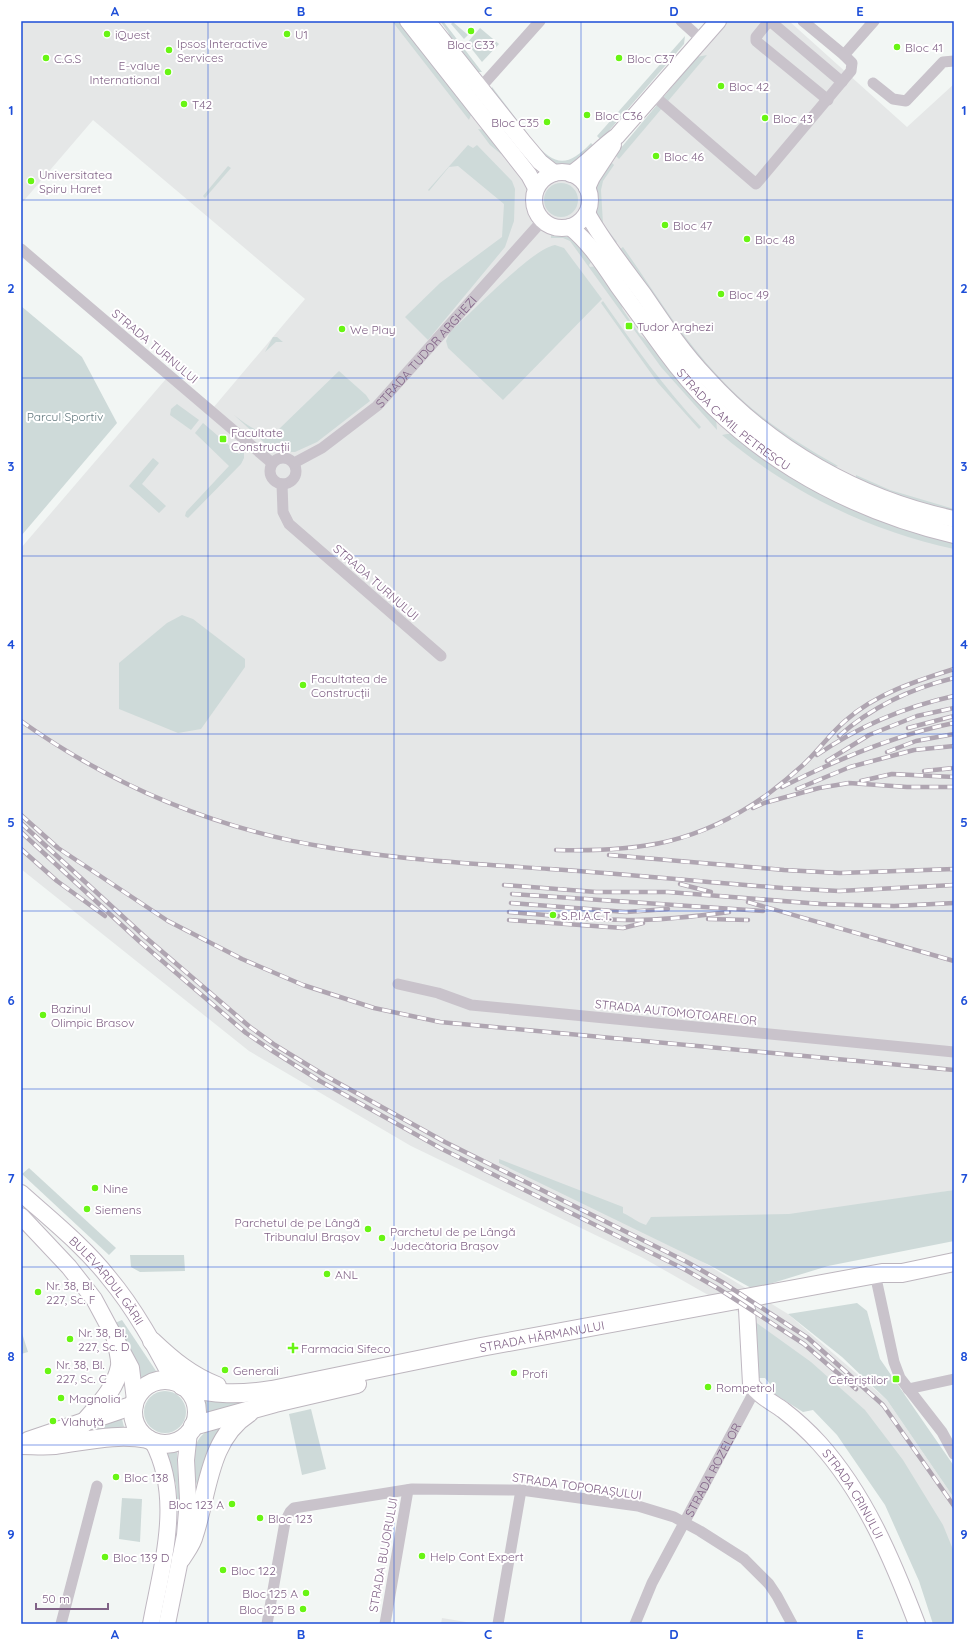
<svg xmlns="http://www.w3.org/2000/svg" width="975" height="1645" font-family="Quicksand,sans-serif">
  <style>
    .built { fill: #e5e7e7 }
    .green { fill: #cedad9 }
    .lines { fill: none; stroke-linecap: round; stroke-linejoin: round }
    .secondary-casing { stroke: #bfb7c1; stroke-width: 18 }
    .primary-casing { stroke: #bdb6be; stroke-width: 20 }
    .street { stroke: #c9c3cb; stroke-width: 11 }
    .secondary { stroke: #fff; stroke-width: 16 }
    .primary { stroke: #fff; stroke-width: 18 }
    .rail-casing { stroke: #afa5b1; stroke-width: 4.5 }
    .rail { stroke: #fff; stroke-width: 3; stroke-dasharray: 9; stroke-linecap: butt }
    .grid { fill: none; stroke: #1d4ed8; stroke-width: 1; stroke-opacity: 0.55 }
    .poi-dot { fill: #68f513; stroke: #fff; stroke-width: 1.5 }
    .labels { text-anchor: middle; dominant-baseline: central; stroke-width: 4; stroke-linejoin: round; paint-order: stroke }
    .poi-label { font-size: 12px; fill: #806286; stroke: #fff; text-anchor: start }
    .street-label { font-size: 12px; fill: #806286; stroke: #fff }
    .park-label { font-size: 12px; fill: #61777d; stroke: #fff }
    .neatline { fill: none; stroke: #1d4ed8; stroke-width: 1.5 }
    .grid-label { font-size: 13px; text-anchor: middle; font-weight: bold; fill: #1d4ed8 }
  </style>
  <rect width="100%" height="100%" fill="#f2f6f4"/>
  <g class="built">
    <polygon points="21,21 412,21 536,179 549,174 570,173 576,174 592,186 726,21 789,21 907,127 954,84 954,1190 722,1230 649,1229 788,1314 887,1400 954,1498 954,1564 754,1321 643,1258 411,1146 249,1051 21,869 21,548 171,373 213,408 305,299 93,120 21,204"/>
    <polygon points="442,1618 478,1624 441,1624"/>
  </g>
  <g class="green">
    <polygon points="392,21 400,21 470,110 471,115 469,120"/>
    <polygon points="440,21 443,21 482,72 475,72 453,44 448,32"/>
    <polygon points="453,22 468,35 464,39 451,24"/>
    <polygon points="480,28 499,44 482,62 467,43"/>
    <polygon points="685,36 684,44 601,140 597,136"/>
    <polygon points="707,55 619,159 615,155 697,57"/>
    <polygon points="492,87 528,134 524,137 491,90"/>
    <polygon points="478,129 486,130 504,153 501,154 490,145"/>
    <path d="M 533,141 C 555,167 568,167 591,143 L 595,147 C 560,175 562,173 530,143 Z"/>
    <polygon points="468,145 473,148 477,145 512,181 515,189 514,221 505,247 428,340 405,317 440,283 502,237 504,204 458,166 449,167 429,191 428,190"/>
    <polygon points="610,161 614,165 603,181 601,190 603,224 617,242 613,245 597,218 596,185"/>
    <polygon points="228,166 231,168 205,198 203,196"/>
    <circle cx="561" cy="200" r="17"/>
    <path d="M 551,235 C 574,234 578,243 593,259 L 589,265 L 590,267 L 598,266 L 618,295 L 623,310 L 640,335 L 656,348 L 716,418 L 717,430 L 661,367 L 570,241 L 563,238 L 551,238 Z"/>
    <path d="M 555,245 L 564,248 L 602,299 L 503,400 L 448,348 L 446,341 L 450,332 C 470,314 533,248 555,245 Z"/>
    <path d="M 623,247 C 654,291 682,338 719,377 C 754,415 795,442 838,466 L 832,468 L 796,448 L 715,381 L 619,250 Z"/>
    <path d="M 603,301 C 634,345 664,388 701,427 L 699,429 L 658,383 L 601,303 Z"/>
    <polygon points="21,306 82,357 117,423 21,536"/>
    <polygon points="273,337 277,337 283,342 276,342 265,352"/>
    <path d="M 339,371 L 366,395 L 370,401 L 317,442 L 295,452 L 287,452 L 268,446 L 234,415 C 248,425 259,437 278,430 Z"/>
    <polygon points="177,404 199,420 191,430 170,415 171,409"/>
    <polygon points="203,423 239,454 244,450 244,458 241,464 188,518 185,516 186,512 229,466 195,433"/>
    <path d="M 727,434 L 733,434 L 954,541 L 954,549 C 869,531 788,491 722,435 Z"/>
    <polygon points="153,458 159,463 142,484 166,506 159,513 129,486"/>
    <polygon points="856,475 890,490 954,509 954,514 921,505 856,478"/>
    <polygon points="182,615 193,619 245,659 245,667 201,729 178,733 119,709 119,663 167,623"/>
    <path d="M 499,1159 L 623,1207 L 623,1213 C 632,1217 637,1222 646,1225 L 651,1217 L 789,1214 L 954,1190 L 954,1241 L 828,1266 L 753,1289 L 715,1268 L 499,1163 Z"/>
    <polygon points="29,1168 116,1248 109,1255 22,1174"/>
    <polygon points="130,1255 184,1255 185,1271 140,1272 131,1267"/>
    <polygon points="857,1303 867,1311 880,1359 954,1466 954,1498 887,1400 842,1357 788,1314"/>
    <polygon points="122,1320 156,1371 140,1380 115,1323"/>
    <polygon points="754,1321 811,1362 865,1410 903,1460 943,1525 954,1552 954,1624 933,1624 919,1581 885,1505 837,1435 813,1410 803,1412 773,1393 774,1389 765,1378 757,1378"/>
    <polygon points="21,1330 28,1352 21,1354"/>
    <circle cx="165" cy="1412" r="21"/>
    <polygon points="265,1398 208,1415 205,1401 215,1402"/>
    <polygon points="311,1409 326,1469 302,1475 289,1414"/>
    <polygon points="122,1419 125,1431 76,1433"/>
    <path d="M 223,1424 L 200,1491 C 193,1481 191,1450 199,1439 C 204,1431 214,1428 223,1424 Z"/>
    <polygon points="177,1452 177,1462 181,1514 178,1514 176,1484 165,1454"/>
    <polygon points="122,1498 142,1499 140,1542 119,1539"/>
  </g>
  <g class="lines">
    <g class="secondary-casing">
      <g id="secondary">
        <polyline points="408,21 511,152 529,175 536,188"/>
        <polyline points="427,21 524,143 540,162 554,173"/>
        <circle cx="562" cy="200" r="28"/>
        <path d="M 571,174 C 588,163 601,147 617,136 L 718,21"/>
        <polyline points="587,188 592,177 613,145"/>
        <path d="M 587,213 C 603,242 624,268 644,295 C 663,323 682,352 706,377 C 771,449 859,499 954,519"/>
        <path id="s3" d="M 570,227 C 590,243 604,265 618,286 C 634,308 650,330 666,352 C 736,448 840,508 954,535"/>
        <path id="s4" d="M 21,1193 C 51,1220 84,1246 109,1278 C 135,1309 155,1346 174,1382"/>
        <polyline points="21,1216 69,1267 94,1299 131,1368 135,1400"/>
        <path id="s5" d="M 747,1309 L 751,1384 C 759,1396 772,1402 783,1410 C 796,1420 808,1431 819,1443 C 865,1494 893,1561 917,1624"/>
        <path d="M 151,1624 C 162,1564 183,1499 153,1442"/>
        <polyline points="167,1624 185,1535 188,1499 186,1460 189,1432"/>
      </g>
    </g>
    <g class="primary-casing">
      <g id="primary">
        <path d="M 152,1341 C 172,1360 191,1376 217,1386"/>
        <circle cx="165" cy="1412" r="32"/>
        <path id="s6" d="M 182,1386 C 215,1395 239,1395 272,1390 L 481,1347 L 882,1273 L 902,1273 L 954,1262"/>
        <path d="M 83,1424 C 97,1407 116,1389 120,1366 C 121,1358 117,1347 116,1339"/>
        <polyline points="193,1426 275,1403 357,1384"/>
        <polyline points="28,1441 134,1405"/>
        <path d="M 21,1445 C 32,1445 44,1446 55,1445 C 87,1441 116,1433 148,1439"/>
        <path d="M 181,1559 C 185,1552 192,1544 194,1535 C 208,1493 208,1439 249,1413"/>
      </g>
    </g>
    <g class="street">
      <polyline points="681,21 702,40"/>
      <polyline points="769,21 756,37 756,41 828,100"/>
      <polyline points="770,21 842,82"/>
      <polyline points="803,21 844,55 874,21"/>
      <polyline points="873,83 893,99 906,101 943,62 954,61"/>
      <polyline points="480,88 540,21"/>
      <polyline points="653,95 756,184 851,71 852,63 844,55"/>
      <polyline points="21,249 272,463"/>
      <circle cx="283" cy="471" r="13"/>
      <path id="s1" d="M 294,463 L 322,448 L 377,406 L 542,221"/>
      <polyline points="282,484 283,512 289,524 441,656"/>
      <polyline points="398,984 438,993 471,1005 954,1052"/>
      <polyline points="877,1283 894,1362 900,1378 942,1432 954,1454"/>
      <polyline points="908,1389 954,1379"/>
      <polyline points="61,1624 97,1486"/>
      <polyline points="267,1624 285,1522 290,1512 294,1508 412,1489 521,1490 638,1506 674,1517 700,1531 744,1559 769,1584 777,1596 792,1624"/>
      <polyline points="385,1624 408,1490"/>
      <polyline points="498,1624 521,1490"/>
      <path id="s2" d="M 635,1624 L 652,1583 L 755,1390"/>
    </g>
    <use href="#secondary" class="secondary"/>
    <use href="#primary" class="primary"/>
    <g class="rail-casing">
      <g id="rail">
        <path d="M 21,721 C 114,787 219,830 331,848 C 403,860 476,864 549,869 C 627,874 705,882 783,888 L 839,891 L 954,885"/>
        <polyline points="908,728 954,716"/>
        <path d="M 839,736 C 872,707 912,688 954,678"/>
        <polyline points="887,752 916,741 954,734"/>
        <path d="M 817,755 C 859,726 904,707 954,696"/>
        <polyline points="827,761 869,735 917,716 954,708"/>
        <polyline points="924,771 954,768"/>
        <polyline points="861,781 892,774 954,777"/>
        <path d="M 782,787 C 836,760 894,735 954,723"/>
        <polyline points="797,789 850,767 914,750 954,746"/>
        <polyline points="753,808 764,803 819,788 849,783 907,787 954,787"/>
        <polyline points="21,815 58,848 168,921 242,959 303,985 374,1008 440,1022 954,1070"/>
        <polyline points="21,823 144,936 250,1027 275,1045 324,1075 445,1142 687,1262 722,1282 808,1338 883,1405 954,1506"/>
        <polyline points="21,832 139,941 246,1033 271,1050 320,1081 442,1149 684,1269 719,1289 804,1344 856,1389"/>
        <polyline points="21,849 57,881 105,916"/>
        <path d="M 556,850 C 639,852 699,844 768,794 C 780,785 792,775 803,765 C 818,751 830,734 845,721 C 875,694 916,681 954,669"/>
        <polyline points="609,855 784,870 840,873 954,869"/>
        <polyline points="680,884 711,892"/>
        <polyline points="504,885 596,892 668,892 821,904 894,906 954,903"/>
        <polyline points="512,894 763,911"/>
        <polyline points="748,902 954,961"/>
        <polyline points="511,903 626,912 668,909"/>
        <path d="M 509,912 C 551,915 593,920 635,920 C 667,920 698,916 729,912"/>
        <polyline points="708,919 748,920"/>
        <polyline points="509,920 623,928 643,923"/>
      </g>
    </g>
    <use href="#rail" class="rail"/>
  </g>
  <path class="grid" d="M 208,21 L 208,1624M 394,21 L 394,1624M 581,21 L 581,1624M 767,21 L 767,1624M 21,200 L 954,200M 21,378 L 954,378M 21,556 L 954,556M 21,734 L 954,734M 21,911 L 954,911M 21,1089 L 954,1089M 21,1267 L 954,1267M 21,1445 L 954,1445"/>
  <g class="poi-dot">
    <circle cx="471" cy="31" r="4"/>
    <circle cx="107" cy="34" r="4"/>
    <circle cx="287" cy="34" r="4"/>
    <circle cx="897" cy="47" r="4"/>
    <circle cx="169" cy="50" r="4"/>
    <circle cx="46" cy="58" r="4"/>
    <circle cx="619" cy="58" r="4"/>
    <circle cx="168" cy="72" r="4"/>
    <circle cx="721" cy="86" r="4"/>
    <circle cx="184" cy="104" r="4"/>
    <circle cx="587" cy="115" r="4"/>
    <circle cx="765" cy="118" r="4"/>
    <circle cx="547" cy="122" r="4"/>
    <circle cx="656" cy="156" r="4"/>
    <circle cx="31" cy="181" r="4"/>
    <circle cx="665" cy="225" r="4"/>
    <circle cx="747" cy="239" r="4"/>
    <circle cx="721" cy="294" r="4"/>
    <rect x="625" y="322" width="8" height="8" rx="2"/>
    <circle cx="342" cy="329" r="4"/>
    <rect x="219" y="435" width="8" height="8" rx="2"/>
    <circle cx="303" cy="685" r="4"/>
    <circle cx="553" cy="915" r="4"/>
    <circle cx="43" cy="1015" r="4"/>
    <circle cx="95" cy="1188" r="4"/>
    <circle cx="87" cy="1209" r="4"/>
    <circle cx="368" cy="1229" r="4"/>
    <circle cx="382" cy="1238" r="4"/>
    <circle cx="327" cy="1274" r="4"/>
    <circle cx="38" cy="1292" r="4"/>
    <circle cx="70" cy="1339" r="4"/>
    <path d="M291 1342h4v4h4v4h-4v4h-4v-4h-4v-4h4z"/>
    <circle cx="225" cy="1370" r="4"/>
    <circle cx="48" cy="1371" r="4"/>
    <circle cx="514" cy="1373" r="4"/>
    <rect x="892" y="1375" width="8" height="8" rx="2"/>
    <circle cx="708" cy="1387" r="4"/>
    <circle cx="61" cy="1398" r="4"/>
    <circle cx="53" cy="1421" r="4"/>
    <circle cx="116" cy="1477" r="4"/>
    <circle cx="232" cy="1504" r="4"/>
    <circle cx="260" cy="1518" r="4"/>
    <circle cx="422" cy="1556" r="4"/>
    <circle cx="105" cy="1557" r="4"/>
    <circle cx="223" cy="1570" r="4"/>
    <circle cx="306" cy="1593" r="4"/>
    <circle cx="303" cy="1609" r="4"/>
  </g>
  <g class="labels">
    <g class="poi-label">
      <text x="115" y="34">iQuest</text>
      <text x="295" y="34">U1</text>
      <text x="177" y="43">Ipsos Interactive<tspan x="177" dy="14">Services</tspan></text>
      <text x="471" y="44" text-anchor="middle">Bloc C33</text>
      <text x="905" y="47">Bloc 41</text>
      <text x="54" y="58">C.G.S</text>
      <text x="627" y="58">Bloc C37</text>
      <text x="160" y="65" text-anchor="end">E-value<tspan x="160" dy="14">International</tspan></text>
      <text x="729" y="86">Bloc 42</text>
      <text x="192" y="104">T42</text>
      <text x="595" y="115">Bloc C36</text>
      <text x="773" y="118">Bloc 43</text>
      <text x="539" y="122" text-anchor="end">Bloc C35</text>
      <text x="664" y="156">Bloc 46</text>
      <text x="39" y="174">Universitatea<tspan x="39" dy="14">Spiru Haret</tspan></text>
      <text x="673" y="225">Bloc 47</text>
      <text x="755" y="239">Bloc 48</text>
      <text x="729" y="294">Bloc 49</text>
      <text x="637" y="326">Tudor Arghezi</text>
      <text x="350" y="329">We Play</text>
      <text x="231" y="432">Facultate<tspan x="231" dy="14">Construcții</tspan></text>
      <text x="311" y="678">Facultatea de<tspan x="311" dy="14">Construcții</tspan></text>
      <text x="561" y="915">S.P.I.A.C.T.</text>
      <text x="51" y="1008">Bazinul<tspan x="51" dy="14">Olimpic Brasov</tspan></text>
      <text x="103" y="1188">Nine</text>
      <text x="95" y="1209">Siemens</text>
      <text x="360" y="1222" text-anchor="end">Parchetul de pe Lângă<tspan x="360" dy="14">Tribunalul Brașov</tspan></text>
      <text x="390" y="1231">Parchetul de pe Lângă<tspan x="390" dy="14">Judecătoria Brașov</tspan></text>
      <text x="335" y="1274">ANL</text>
      <text x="46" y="1285">Nr. 38, Bl.<tspan x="46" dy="14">227, Sc. F</tspan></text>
      <text x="78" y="1332">Nr. 38, Bl.<tspan x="78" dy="14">227, Sc. D</tspan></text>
      <text x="301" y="1348">Farmacia Sifeco</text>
      <text x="56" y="1364">Nr. 38, Bl.<tspan x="56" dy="14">227, Sc. C</tspan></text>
      <text x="233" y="1370">Generali</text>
      <text x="522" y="1373">Profi</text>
      <text x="888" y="1379" text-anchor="end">Ceferiștilor</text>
      <text x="716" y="1387">Rompetrol</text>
      <text x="69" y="1398">Magnolia</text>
      <text x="61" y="1421">Vlahuță</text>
      <text x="124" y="1477">Bloc 138</text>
      <text x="224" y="1504" text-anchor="end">Bloc 123 A</text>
      <text x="268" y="1518">Bloc 123</text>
      <text x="430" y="1556">Help Cont Expert</text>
      <text x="113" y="1557">Bloc 139 D</text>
      <text x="231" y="1570">Bloc 122</text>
      <text x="298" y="1593" text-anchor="end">Bloc 125 A</text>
      <text x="295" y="1609" text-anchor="end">Bloc 125 B</text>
    </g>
    <g class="street-label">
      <text transform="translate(155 346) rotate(40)">STRADA TURNULUI</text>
      <text stroke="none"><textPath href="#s1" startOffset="174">STRADA TUDOR ARGHEZI</textPath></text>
      <text stroke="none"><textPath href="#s3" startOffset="254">STRADA CAMIL PETRESCU</textPath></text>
      <text transform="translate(376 582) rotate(41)">STRADA TURNULUI</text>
      <text transform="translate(676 1012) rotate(6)">STRADA AUTOMOTOARELOR</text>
      <text stroke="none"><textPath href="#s4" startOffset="123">BULEVARDUL GĂRII</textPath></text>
      <text stroke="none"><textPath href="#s6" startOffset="366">STRADA HĂRMANULUI</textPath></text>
      <text stroke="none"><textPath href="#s2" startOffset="173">STRADA ROZELOR</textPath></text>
      <text transform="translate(577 1486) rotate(8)">STRADA TOPORAȘULUI</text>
      <text stroke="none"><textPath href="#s5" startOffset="227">STRADA CRINULUI</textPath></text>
      <text transform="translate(383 1555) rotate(-80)">STRADA BUJORULUI</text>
    </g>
    <g class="park-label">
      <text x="65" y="416">Parcul Sportiv</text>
    </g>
  </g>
  <rect width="975" height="1645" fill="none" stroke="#ffffff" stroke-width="44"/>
  <path d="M36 1603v6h72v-6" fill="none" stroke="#806286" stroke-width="2"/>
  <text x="42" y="1603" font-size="12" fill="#806286" stroke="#ffffff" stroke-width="3" paint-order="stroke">50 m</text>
  <rect x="22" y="22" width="931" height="1601" class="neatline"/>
  <g class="grid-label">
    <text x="115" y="16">A</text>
    <text x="301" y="16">B</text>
    <text x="488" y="16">C</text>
    <text x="674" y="16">D</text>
    <text x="860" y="16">E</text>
    <text x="11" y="115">1</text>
    <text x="964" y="115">1</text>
    <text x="11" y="293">2</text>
    <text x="964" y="293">2</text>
    <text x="11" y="471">3</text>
    <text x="964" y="471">3</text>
    <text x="11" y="649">4</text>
    <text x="964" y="649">4</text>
    <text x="11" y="827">5</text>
    <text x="964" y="827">5</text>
    <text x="11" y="1005">6</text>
    <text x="964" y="1005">6</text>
    <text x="11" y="1183">7</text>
    <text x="964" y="1183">7</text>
    <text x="11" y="1361">8</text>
    <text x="964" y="1361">8</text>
    <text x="11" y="1539">9</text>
    <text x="964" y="1539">9</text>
    <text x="115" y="1639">A</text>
    <text x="301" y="1639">B</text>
    <text x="488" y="1639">C</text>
    <text x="674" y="1639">D</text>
    <text x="860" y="1639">E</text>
  </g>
</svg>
